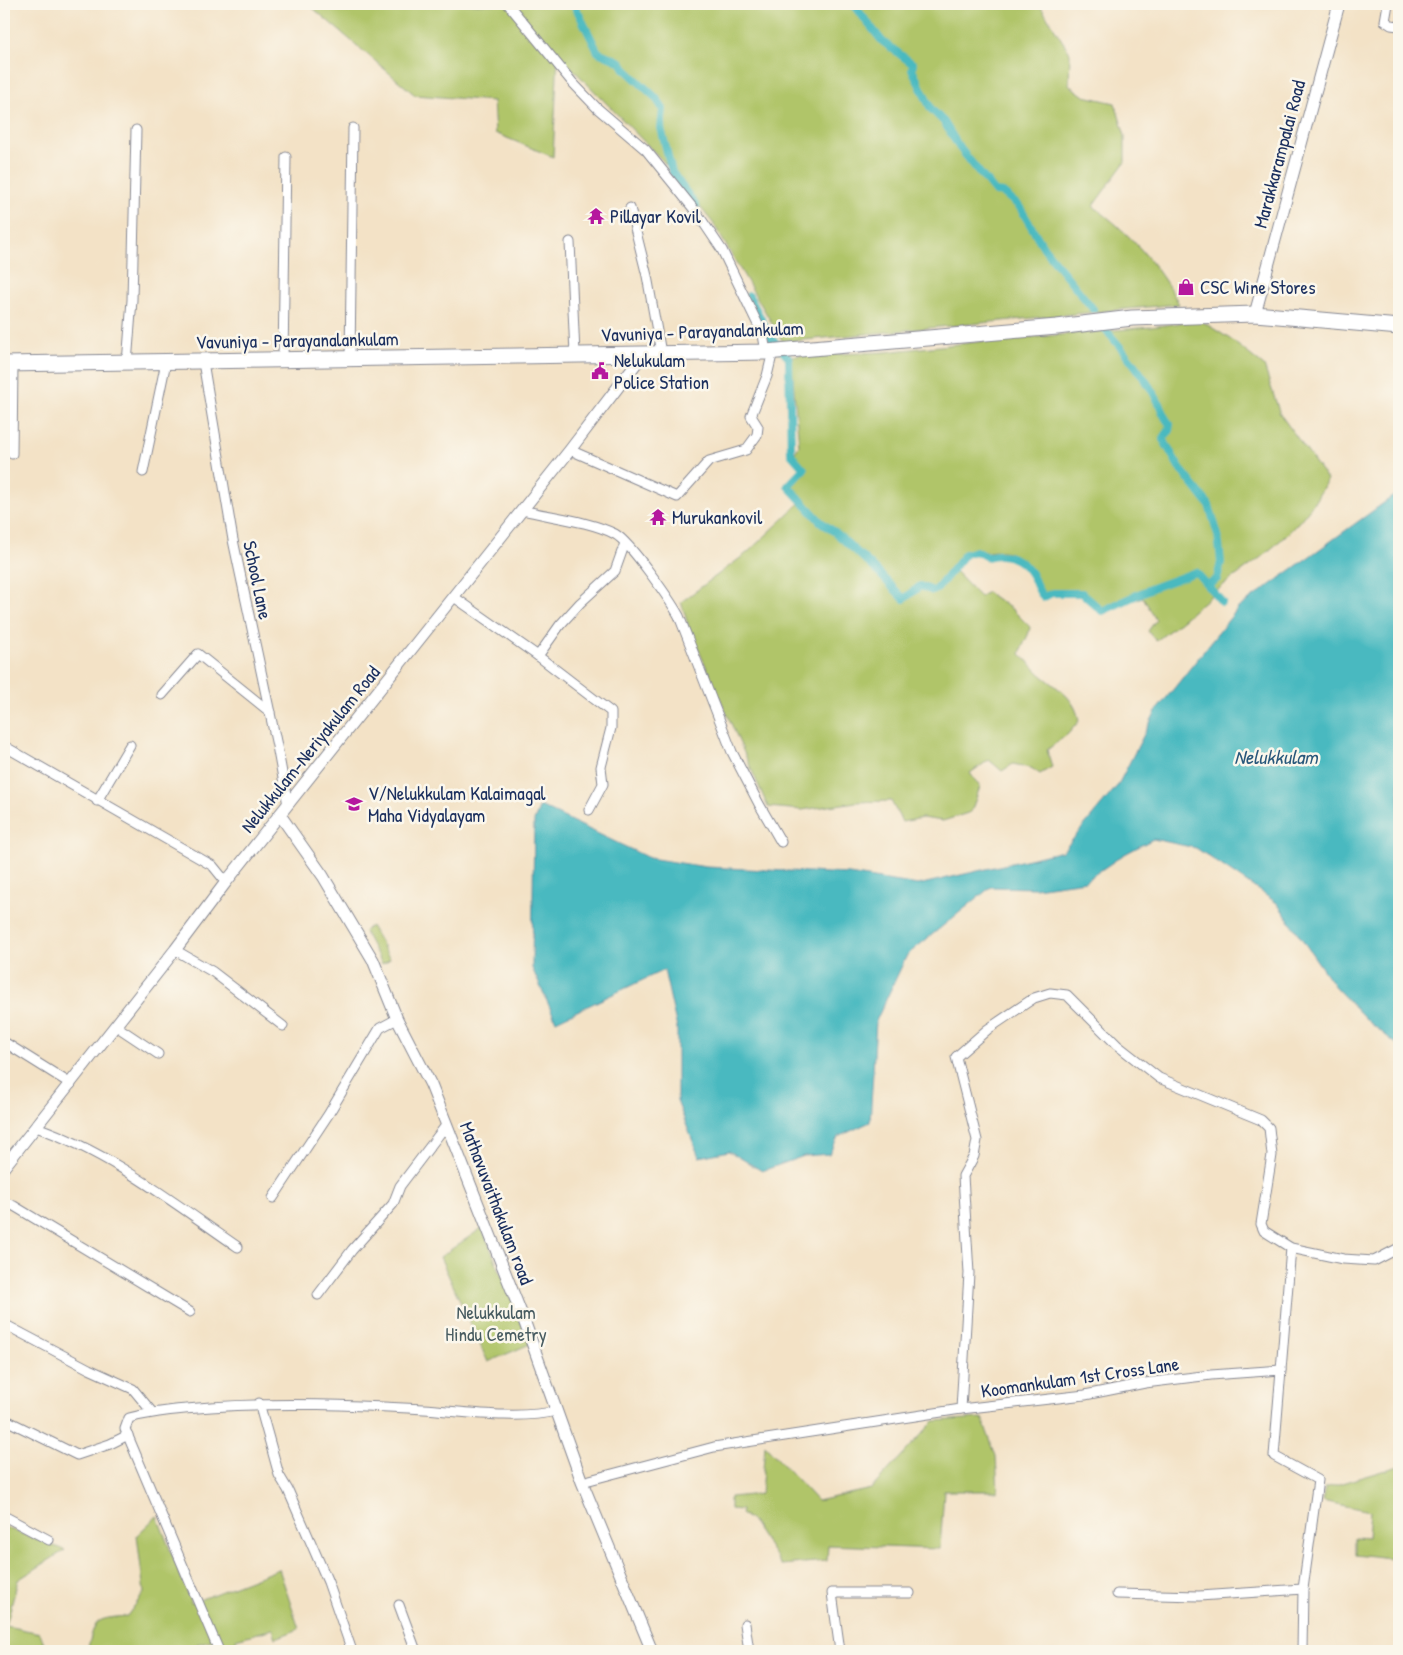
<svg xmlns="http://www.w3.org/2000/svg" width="1403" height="1655" font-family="'Patrick Hand',sans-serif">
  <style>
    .green { fill: #b0c569; stroke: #667a64 }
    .water { fill: #4ab9c0; stroke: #32748f }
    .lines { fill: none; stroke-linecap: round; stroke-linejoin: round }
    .canal { stroke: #4ab9c0; stroke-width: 8 }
    .street-casing { stroke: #878892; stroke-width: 11 }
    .secondary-casing { stroke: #878892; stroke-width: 13 }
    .highway-casing { stroke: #878892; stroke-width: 17 }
    .street { stroke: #fff; stroke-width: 9 }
    .secondary { stroke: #fff; stroke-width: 11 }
    .highway { stroke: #fff; stroke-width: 15 }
    .labels { text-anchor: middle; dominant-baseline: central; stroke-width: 5; stroke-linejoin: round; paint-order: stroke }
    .street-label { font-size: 19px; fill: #1b2f5e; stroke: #fbf7ec }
    .poi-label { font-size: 19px; fill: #1b2f5e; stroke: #fbf7ec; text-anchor: start }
    .park-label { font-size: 19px; fill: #485c61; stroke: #fbf7ec }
    .water-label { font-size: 20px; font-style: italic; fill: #29587b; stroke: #fbf7ec }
  </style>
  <rect width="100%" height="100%" fill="#fbf7ec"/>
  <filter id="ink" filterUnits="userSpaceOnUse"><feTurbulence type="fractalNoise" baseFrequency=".02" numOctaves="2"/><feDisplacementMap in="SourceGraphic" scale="10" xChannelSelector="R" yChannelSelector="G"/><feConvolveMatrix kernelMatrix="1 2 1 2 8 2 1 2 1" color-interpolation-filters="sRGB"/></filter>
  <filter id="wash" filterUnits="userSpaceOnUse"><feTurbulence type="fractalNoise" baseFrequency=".0096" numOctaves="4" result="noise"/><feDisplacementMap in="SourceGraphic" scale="20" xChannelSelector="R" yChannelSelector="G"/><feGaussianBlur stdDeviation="1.12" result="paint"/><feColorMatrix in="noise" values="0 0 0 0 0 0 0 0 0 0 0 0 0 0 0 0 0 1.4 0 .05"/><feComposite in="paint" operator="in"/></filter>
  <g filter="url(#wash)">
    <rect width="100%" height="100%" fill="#f3e2c6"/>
    <g class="green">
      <path d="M 308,4 L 1039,4 L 1070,53 L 1069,85 L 1084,96 L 1115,103 L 1125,136 L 1125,162 L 1093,206 C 1131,234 1156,263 1179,304 L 783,342 L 713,223 L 663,161 L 558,54 L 553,157 L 495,133 L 493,101 L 415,95 Z"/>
      <path d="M 1200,320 L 1230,339 L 1264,366 L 1280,414 L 1327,479 C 1313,512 1283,540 1255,562 C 1244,571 1232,578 1221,587 C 1199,605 1179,624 1156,641 L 1148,631 L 1156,620 L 1143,597 L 1103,609 L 1081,590 L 1057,590 L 1044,594 C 1035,576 1020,548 996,551 C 985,552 975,554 964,553 L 952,568 L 980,597 L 987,592 L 1013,610 L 1030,627 C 1029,637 1022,644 1020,654 C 1027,660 1033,667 1040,674 C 1058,689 1075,697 1079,721 L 1068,734 L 1047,750 L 1052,767 L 1040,774 L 1031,768 L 1013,764 L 1002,771 L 989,760 L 970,773 L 980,787 L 971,812 L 943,821 L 922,818 L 902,822 L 891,801 L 856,802 L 802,810 L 768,807 L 689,628 L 681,602 L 747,553 L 797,506 L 802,499 L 792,486 L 806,468 L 794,454 L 799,446 L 791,356 L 885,352 L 976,342 L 1151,327 Z"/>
      <polygon points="371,926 390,959 382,964 364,931"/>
      <polygon points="482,1228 530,1344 488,1362 440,1257"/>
      <polygon points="982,1418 996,1456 998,1491 944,1491 940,1549 828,1545 827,1561 781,1565 752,1521 741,1514 742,1510 730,1509 730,1497 761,1494 765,1445 817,1501 871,1489 934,1421"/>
      <polygon points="1399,1466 1399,1559 1355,1554 1355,1537 1368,1538 1370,1511 1322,1501 1325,1488"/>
      <path d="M 157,1516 L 191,1603 L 279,1569 L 299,1629 L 276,1638 L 273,1629 L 236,1639 L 238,1651 L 215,1651 L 212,1640 L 197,1644 L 198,1651 L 87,1651 C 96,1619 93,1619 127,1616 L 144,1593 L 137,1535 Z"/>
      <polygon points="4,1527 65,1550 18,1580 6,1626 40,1633 47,1651 4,1651"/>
    </g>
    <polygon class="water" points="1399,492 1399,1046 1369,1022 1335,987 1277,903 1196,848 1153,839 1123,855 1085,881 1035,888 991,887 907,955 876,1021 870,1122 838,1137 829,1154 804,1156 762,1171 729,1151 699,1157 677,1101 677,1028 664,970 556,1021 532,968 534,821 540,806 649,858 706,867 849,874 918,885 1063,851 1118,785 1156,711 1238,608"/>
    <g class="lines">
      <g class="canal">
        <polyline points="574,4 598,52 621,62 625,69 656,98 663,109 661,128 672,172 696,206"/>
        <polyline points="853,4 882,41 913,64 912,69 931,109 944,122 959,147 995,192 1003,193 1019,206 1044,248 1093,309"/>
        <path d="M 749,296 L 771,338 L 789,358 L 791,454 L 804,469 L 788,486 L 821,522 L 836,533 L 871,565 L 904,599 L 920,586 L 933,591 L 937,589 L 965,554 L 976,551 L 987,557 C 1004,552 1020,557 1030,572 C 1036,580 1036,590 1044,597 L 1052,593 L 1082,593 L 1102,611 L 1152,588 L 1196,572 L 1222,602"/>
        <path d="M 1105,329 C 1123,350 1140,370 1154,394 C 1161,404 1162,417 1170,424 L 1169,431 L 1163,439 L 1179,467 L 1209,505 L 1218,535 L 1221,562 L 1217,579 L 1208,585"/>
      </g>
    </g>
  </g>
  <g filter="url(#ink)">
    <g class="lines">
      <g class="street-casing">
        <g id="street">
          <polyline points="508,4 572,82 597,108 646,150 697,213 722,250 763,335 766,352"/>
          <polyline points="1388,4 1385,21 1391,25 1399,26"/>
          <polyline points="630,208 647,276 661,353"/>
          <polyline points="570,242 575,354"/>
          <polyline points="350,359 353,128"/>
          <polyline points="283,360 286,157"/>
          <polyline points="203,362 233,540 277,746 288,805"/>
          <polyline points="127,363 132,300 136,130"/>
          <polyline points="570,450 677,497 709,461 746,450 757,435 758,427 751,416 767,376 773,351"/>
          <polyline points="12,454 13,364"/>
          <polyline points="143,472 166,362"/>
          <path d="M 522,510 C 550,517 590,521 615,534 C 630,542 670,600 679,616 L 732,752 L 759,804 L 781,842"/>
          <polyline points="454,597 538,656 611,712 611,728 601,767 603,784 589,810"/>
          <polyline points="538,656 560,625 580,603 615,571 625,543"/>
          <polyline points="162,695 198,654 270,712"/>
          <polyline points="4,746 213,866 226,882"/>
          <polyline points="97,801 130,745"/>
          <polyline points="175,950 213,972 283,1026"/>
          <polyline points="116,1026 158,1054"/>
          <polyline points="4,1042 71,1084"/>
          <path d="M 36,1127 C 109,1152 174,1203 238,1247"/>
          <polyline points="273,1198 328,1115 380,1028 397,1019"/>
          <polyline points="4,1202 14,1206 190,1312"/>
          <polyline points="318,1295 352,1250 393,1204 400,1186 447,1124"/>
          <polyline points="4,1324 89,1369 133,1389 152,1412"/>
          <polyline points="1281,1370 1291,1248"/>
          <polyline points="259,1403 279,1475 288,1490 328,1582 352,1651"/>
          <polyline points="961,1409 969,1273 963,1176 974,1156 977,1140 956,1057 988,1029 1034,998 1050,993 1067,995 1117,1045 1159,1078 1261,1120 1269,1128 1272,1155 1261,1224 1264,1231 1291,1248 1343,1259 1374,1261 1399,1248"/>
          <polyline points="4,1419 77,1455 110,1444 128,1435"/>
          <polyline points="582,1482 714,1447 961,1409 1085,1395 1145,1383 1211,1375 1281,1370 1274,1456 1318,1480 1303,1589 1302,1651"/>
          <polyline points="4,1516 49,1540"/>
          <polyline points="1117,1594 1199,1596 1303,1589"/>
          <polyline points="399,1605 416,1651"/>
          <polyline points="745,1624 749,1651"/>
          <path d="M 219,1651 L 125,1429 L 129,1418 C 156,1411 183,1409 211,1407 C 282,1402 353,1405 424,1409 C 465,1412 517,1420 557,1411"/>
          <polyline points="840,1651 832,1593 910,1593"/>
        </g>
      </g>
      <g class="secondary-casing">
        <g id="secondary">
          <polyline points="1255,314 1339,4"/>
          <polyline points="280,815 323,876 373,960 397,1019 431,1085 525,1323 582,1482 652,1651"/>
          <polyline points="4,1167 175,950 226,882 570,450 644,353"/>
        </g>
      </g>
      <g class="highway-casing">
        <polyline id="highway" points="4,364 766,352 1057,327 1132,318 1255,314 1399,327"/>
      </g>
      <use href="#street" class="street"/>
      <use href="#secondary" class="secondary"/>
      <use href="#highway" class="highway"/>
    </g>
  </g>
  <defs>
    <g id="temple-bare" transform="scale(1.35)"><path d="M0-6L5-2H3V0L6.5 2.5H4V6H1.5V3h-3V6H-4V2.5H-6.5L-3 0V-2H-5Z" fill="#b5179e" stroke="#fbf7ec" stroke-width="2.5" paint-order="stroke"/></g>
    <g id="shop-bare" transform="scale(1.35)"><path d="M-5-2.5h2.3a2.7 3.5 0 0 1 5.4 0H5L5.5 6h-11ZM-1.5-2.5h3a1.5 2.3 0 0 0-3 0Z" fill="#b5179e" stroke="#fbf7ec" stroke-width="2.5" paint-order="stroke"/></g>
    <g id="civic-bare" transform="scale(1.35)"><path d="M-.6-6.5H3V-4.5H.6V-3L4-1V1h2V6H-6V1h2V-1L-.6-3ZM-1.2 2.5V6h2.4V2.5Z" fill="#b5179e" stroke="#fbf7ec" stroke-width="2.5" paint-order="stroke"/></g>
    <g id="school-bare" transform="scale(1.35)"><path d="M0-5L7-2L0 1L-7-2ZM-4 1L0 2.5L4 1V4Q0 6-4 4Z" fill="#b5179e" stroke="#fbf7ec" stroke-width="2.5" paint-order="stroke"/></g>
  </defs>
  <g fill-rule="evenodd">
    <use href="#temple-bare" x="596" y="216"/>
    <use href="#shop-bare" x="1186" y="287"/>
    <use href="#civic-bare" x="600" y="371"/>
    <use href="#temple-bare" x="658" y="517"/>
    <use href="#school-bare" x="354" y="804"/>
  </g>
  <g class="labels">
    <g class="street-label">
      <text transform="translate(1279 154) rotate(-75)">Marakkarampalai Road</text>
      <text transform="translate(702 331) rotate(-2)">Vavuniya - Parayanalankulam</text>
      <text transform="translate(297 340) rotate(-1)">Vavuniya - Parayanalankulam</text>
      <text transform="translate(258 580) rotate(78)">School Lane</text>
      <text transform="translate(310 749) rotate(-51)">Nelukkulam-Neriyakulam Road</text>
      <text transform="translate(497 1203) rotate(69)">Mathavuvaithakulam road</text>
      <text transform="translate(1080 1377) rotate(-8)">Koomankulam 1st Cross Lane</text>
    </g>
    <g class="poi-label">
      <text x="610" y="216">Pillayar Kovil</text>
      <text x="1200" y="287">CSC Wine Stores</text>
      <text x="614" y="360">Nelukulam<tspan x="614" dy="22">Police Station</tspan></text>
      <text x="672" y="517">Murukankovil</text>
      <text x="368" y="793">V/Nelukkulam Kalaimagal<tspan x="368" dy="22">Maha Vidyalayam</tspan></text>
    </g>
    <g class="park-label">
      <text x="496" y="1312">Nelukkulam<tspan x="496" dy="22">Hindu Cemetry</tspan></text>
    </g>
    <g class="water-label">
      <text x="1276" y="756">Nelukkulam</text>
    </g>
  </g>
  <rect width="1403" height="1655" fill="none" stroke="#fbf7ec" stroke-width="20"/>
</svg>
